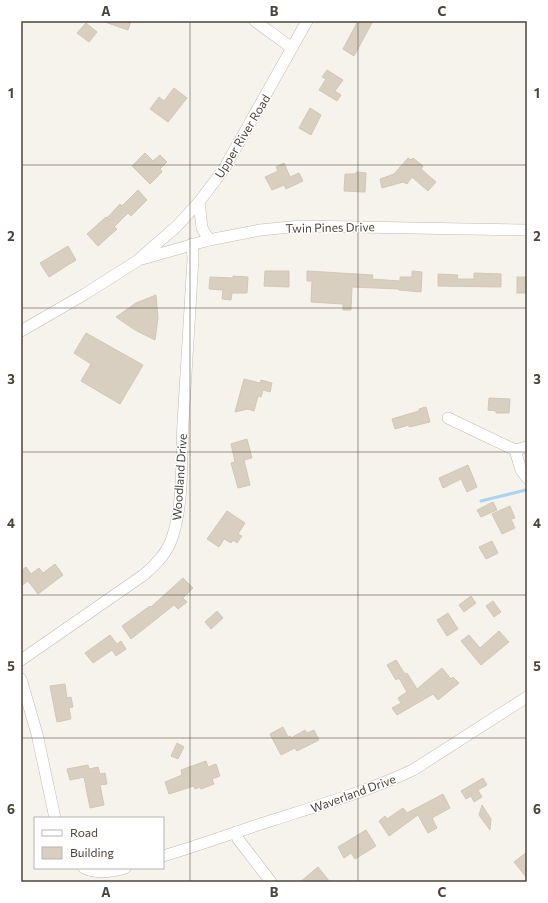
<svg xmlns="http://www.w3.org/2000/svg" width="548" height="903" font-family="Commissioner,sans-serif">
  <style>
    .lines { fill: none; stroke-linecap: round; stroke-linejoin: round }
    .stream { stroke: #a9d4f2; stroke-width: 3 }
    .building { fill: #d8cfc1; stroke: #d3c7b4 }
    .minor-casing { stroke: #c2bbae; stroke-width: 12 }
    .minor { stroke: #fff; stroke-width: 11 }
    .grid { fill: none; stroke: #4b4439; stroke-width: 1; stroke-opacity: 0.55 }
    .labels { text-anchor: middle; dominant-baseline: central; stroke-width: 3; stroke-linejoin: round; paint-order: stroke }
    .street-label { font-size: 12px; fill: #4b4439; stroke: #fff }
    .neatline { fill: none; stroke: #4b4439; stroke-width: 1.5 }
    .grid-label { font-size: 13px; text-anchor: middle; font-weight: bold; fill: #4b4439 }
  </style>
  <rect width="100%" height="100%" fill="#f6f3ec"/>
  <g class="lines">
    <polyline class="stream" points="481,501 526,490"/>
  </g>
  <g class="building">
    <polygon points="105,21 131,21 128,30 105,22"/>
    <polygon points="358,21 373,21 354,56 343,49"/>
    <polygon points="86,23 97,32 89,42 77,33"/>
    <polygon points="327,70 343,80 335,91 341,95 337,101 319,90 326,79 322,77"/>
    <polygon points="174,88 187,98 168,122 150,109 159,97 164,101"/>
    <polygon points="310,108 321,115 311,135 299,128"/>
    <polygon points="145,153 153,161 160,155 167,162 160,169 162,172 150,184 132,166"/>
    <polygon points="408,158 411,160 413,158 423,166 421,169 436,182 428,191 412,177 407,184 403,182 382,188 380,179 394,174"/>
    <polygon points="284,163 290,177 299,173 303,181 286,189 284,185 272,190 265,177 278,171 276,167"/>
    <polygon points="356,172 366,173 365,192 344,191 345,174 356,174"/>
    <polygon points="138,190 147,200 131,216 128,213 114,227 117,229 98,246 87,234 106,217 107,218 120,204 122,206"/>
    <polygon points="68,246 76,260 49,277 40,263"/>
    <polygon points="265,271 289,271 289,287 264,286"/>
    <polygon points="307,271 373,275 372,279 400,281 400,277 412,277 412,271 422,272 421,292 399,290 399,289 352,287 351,310 343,310 343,304 311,302 312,281 307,281"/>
    <polygon points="474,273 501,274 501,287 438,286 438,274 458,275 457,279 474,279"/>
    <polygon points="233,276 248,277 247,293 232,293 231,300 222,299 223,290 209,289 210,277 233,278"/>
    <rect x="517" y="277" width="10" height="16"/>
    <polygon points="156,295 158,318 155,340 135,330 116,317 136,303"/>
    <polygon points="86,333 143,365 120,404 81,381 91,364 74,353"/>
    <polygon points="244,379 260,383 261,380 272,383 270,392 263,390 261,397 258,396 254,411 248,409 235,412"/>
    <polygon points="489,398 510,399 509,413 496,413 496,411 488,410"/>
    <polygon points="426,407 430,422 409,427 409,425 395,429 392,419 419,411 419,409"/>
    <polygon points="247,439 252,458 244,460 250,485 238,488 231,463 235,462 231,444"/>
    <polygon points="468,465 477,487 467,492 461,479 443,488 439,478"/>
    <polygon points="493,502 497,510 481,517 477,510"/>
    <polygon points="510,506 515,518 511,519 515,528 502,534 492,514"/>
    <polygon points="227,511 245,523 238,534 242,536 237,543 233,540 231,543 224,539 219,547 207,539"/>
    <polygon points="492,541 498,553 486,559 479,547"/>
    <polygon points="55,564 63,575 38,594 28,581 21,586 21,571 26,567 31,574 39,568 43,573"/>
    <polygon points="183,578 193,588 183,598 187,602 178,609 174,605 131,639 122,626 150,606 151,607"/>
    <polygon points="471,596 476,603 464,612 459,605"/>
    <polygon points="493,601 501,612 494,617 486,606"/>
    <polygon points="217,611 223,618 211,629 205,622"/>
    <polygon points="448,613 458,629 447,636 437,620"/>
    <polygon points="499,631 509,642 481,665 461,641 469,635 480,648"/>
    <polygon points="110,635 117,644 121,641 126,649 116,656 112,650 93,663 85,653"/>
    <polygon points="396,660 405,674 407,673 417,689 442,668 451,679 453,677 459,683 438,700 433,694 397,715 392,708 401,703 398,698 407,692 399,678 396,680 387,665"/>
    <polygon points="65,684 67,698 71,697 73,707 69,708 71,719 57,722 50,686"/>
    <polygon points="283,727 288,737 290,736 291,738 305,730 307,733 314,730 319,740 297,751 295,748 281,755 270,734"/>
    <polygon points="177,743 184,747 178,759 171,756"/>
    <polygon points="206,761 208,767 216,764 220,776 212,779 214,784 201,789 200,787 195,789 194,786 169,794 165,782 182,775 181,770"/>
    <polygon points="88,765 89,769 98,767 100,774 105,773 107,784 100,785 104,805 90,808 84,777 70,780 67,769"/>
    <polygon points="483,778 487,785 478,790 482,797 474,802 471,796 466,799 461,791"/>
    <polygon points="443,794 450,808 432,818 437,828 428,833 418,815 389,836 379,821 385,816 387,819 403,808 407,813"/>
    <polygon points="482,805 491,819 490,830 479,815"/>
    <polygon points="366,830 376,846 355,859 351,853 344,858 338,847"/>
    <polygon points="527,852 527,878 514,862"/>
    <polygon points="318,867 330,882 300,882"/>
  </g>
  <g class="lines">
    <g class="minor-casing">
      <g id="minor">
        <polyline points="255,21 292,48"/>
        <polyline points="199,202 202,228 209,240"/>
        <polyline points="142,259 209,240 260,230 301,226 527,230"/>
        <polyline points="21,331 85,294 137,261 177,226 199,202 224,169 307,21"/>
        <polyline points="448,418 515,450 521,470 527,478"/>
        <polyline points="515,450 527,447"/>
        <path d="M 21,660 L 145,574 C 157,563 167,553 172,538 C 184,503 181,460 183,423 C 186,368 190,314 193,259 L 192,244"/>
        <polyline points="21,679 37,734 55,818"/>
        <polyline points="236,832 238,839 271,882"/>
        <path d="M 163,856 C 200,845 236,832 273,820 C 320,805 368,791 413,770 L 527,697"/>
        <path d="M 84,868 C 97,874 112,872 125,868"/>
      </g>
    </g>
    <use href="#minor" class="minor"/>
  </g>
  <path class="grid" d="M 190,21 L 190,882M 358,21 L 358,882M 21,165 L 527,165M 21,308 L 527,308M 21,452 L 527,452M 21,595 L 527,595M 21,738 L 527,738"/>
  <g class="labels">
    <g class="street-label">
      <text transform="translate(242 136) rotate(-59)">Upper River Road</text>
      <text transform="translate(330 227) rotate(-1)">Twin Pines Drive</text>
      <text transform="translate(179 477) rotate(-86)">Woodland Drive</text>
      <text transform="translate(353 793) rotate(-20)">Waverland Drive</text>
    </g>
  </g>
  <rect width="548" height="903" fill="none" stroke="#ffffff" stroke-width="44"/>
  <rect x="34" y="817" width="130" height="52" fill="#ffffff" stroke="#b7b4b0"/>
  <rect x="42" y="830" width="20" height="6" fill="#ffffff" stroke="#b7b4b0"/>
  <text x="70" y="837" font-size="12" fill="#4b4439">Road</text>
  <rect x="42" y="847" width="20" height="12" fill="#d8cfc1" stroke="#b7b4b0"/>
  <text x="70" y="857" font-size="12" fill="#4b4439">Building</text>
  <rect x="22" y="22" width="504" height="859" class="neatline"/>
  <g class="grid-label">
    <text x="106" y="16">A</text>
    <text x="274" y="16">B</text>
    <text x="442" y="16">C</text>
    <text x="11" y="98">1</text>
    <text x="537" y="98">1</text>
    <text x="11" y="241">2</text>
    <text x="537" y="241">2</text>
    <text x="11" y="384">3</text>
    <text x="537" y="384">3</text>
    <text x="11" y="528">4</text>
    <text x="537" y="528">4</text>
    <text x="11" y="671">5</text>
    <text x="537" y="671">5</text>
    <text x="11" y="814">6</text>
    <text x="537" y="814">6</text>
    <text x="106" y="897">A</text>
    <text x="274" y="897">B</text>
    <text x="442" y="897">C</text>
  </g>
</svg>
